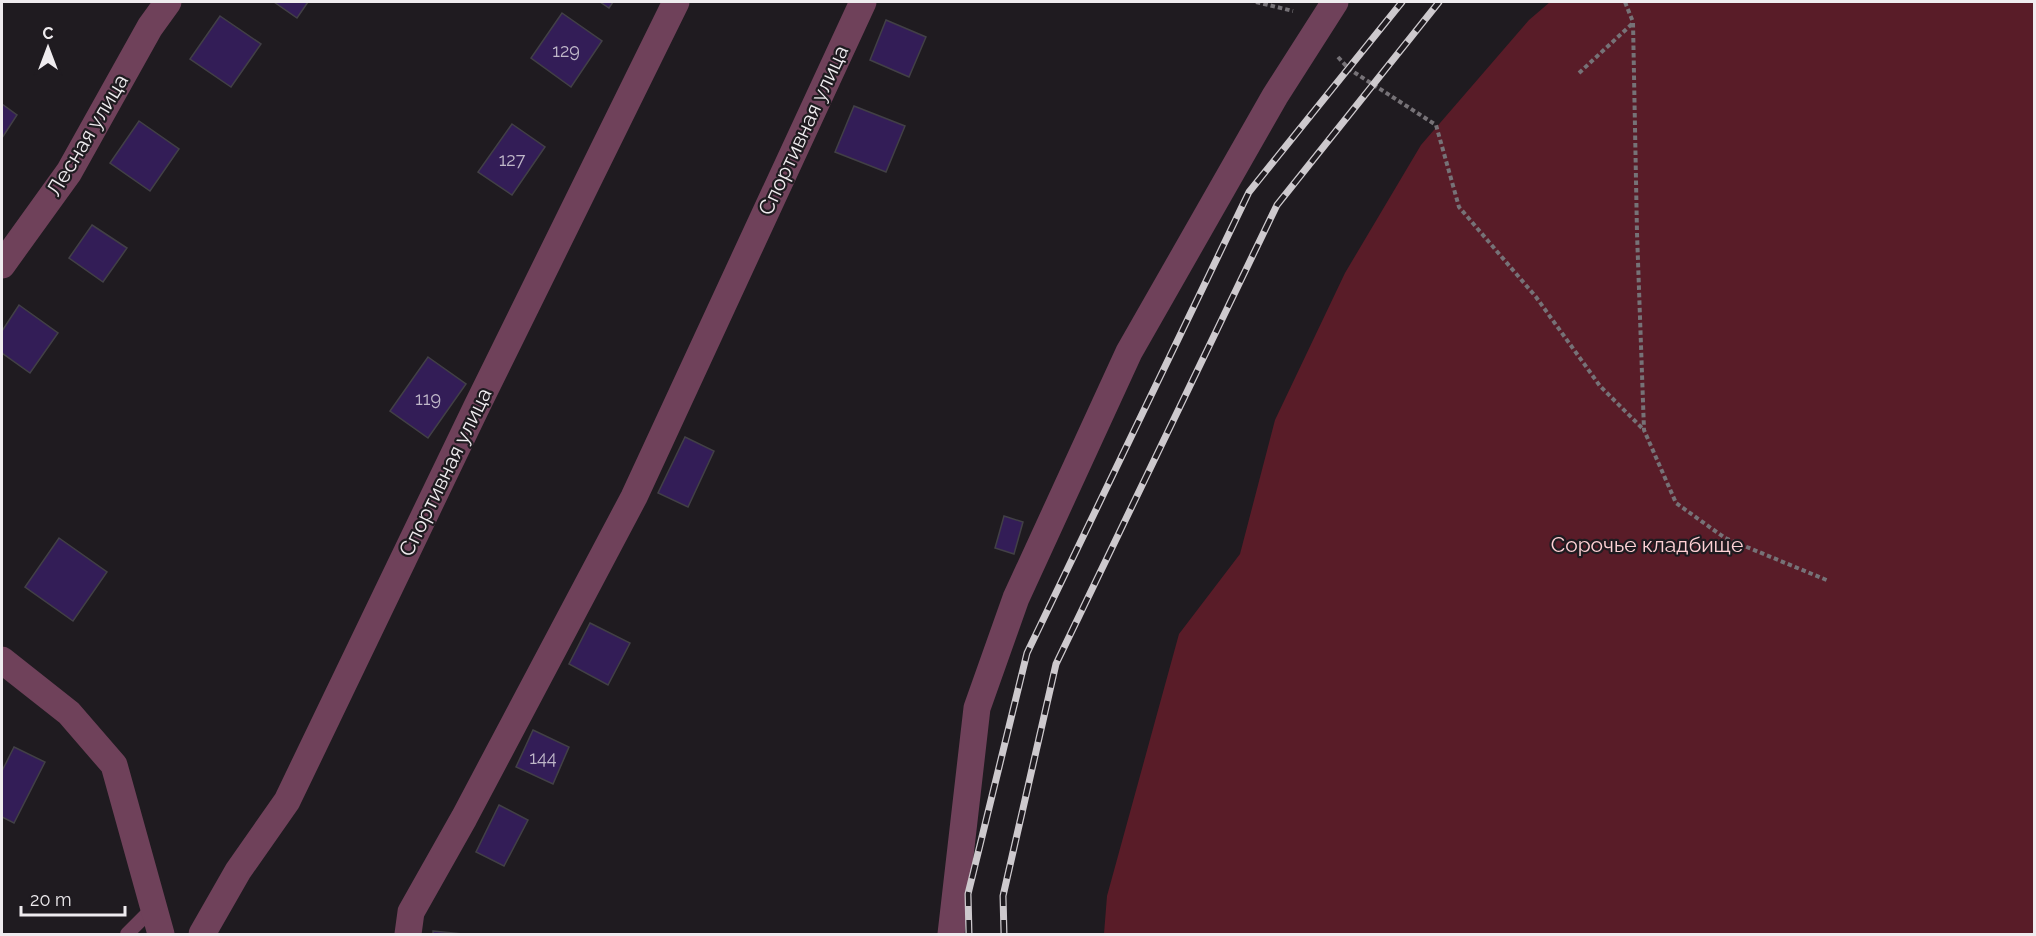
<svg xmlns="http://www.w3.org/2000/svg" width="2036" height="936" font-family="Raleway,sans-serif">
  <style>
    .green { fill: #591c28 }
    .building { fill: #331d57; stroke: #424046; stroke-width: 1.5 }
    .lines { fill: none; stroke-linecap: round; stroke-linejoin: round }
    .path { stroke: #767277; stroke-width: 4; stroke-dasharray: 4.5 3; stroke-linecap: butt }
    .service { stroke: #6f415a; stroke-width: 14 }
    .minor { stroke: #6f415a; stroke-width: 27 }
    .rail-casing { stroke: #cdc9cd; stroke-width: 7 }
    .rail { stroke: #1f1b20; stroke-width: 4.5; stroke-dasharray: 14; stroke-linecap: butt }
    .labels { text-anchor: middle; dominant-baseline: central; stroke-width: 4.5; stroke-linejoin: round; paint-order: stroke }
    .number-label { font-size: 18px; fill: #c0b8c9 }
    .street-label { font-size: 21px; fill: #efecef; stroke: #1f1b20 }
    .park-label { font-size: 21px; fill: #ffd1d5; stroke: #1f1b20 }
  </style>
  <rect width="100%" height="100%" fill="#1f1b20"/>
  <polygon class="green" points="1550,2 2034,2 2034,934 1104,934 1107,896 1179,634 1240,554 1275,420 1345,273 1421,145 1529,20"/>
  <g class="building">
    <polygon points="274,2 308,2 297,18"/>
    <polygon points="600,2 613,2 609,8"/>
    <polygon points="562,13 602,41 571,87 531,58"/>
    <polygon points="220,16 261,44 231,87 190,59"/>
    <polygon points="886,20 926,37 909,77 870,60"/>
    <polygon points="2,104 17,115 2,138"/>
    <polygon points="854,106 905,126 886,172 835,152"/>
    <polygon points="139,121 179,149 150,191 110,163"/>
    <polygon points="512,124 545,147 512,195 478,172"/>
    <polygon points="92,225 127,248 103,282 69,258"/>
    <polygon points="19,305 58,333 30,373 2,353 2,331"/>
    <polygon points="428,357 466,384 428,438 390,411"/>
    <polygon points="685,437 714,451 688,507 658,493"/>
    <polygon points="1004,516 1023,522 1014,554 995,548"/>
    <polygon points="59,538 107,572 73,621 25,587"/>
    <polygon points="590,623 630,643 608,685 569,664"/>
    <polygon points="533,730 569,747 553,784 516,767"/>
    <polygon points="14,747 45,762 14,823 2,817 2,771"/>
    <polygon points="499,805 528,820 504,866 476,852"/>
    <polygon points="433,931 463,934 433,934"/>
  </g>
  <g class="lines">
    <g class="path">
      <polyline points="1256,2 1293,11"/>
      <polyline points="1625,2 1633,22 1637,233 1644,430 1676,503 1725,538 1829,581"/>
      <polyline points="1338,57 1349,69 1436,125 1459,207 1536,297 1600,386 1644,430"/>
      <polyline points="1579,73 1633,23"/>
    </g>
    <polyline class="service" points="127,934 154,907"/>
    <g class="minor">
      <polyline points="2,265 69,172 150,27 168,2"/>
      <polyline points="2,660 69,713 114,765 161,934"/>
      <polyline points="202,934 238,871 287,801 477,406 676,2"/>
      <polyline points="408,934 411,912 464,818 634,497 863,2"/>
      <polyline points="951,934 977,708 1016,598 1129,352 1275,96 1335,2"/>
    </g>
    <g class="rail-casing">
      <g id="rail">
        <polyline points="969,934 968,894 1027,653 1249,192 1402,2"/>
        <polyline points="1004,934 1003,896 1056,664 1277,205 1439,2"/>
      </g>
    </g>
    <use href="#rail" class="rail"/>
  </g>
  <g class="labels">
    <g class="number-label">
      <text x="566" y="50">129</text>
      <text x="512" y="159">127</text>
      <text x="428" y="398">119</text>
      <text x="543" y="757">144</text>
    </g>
    <g class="street-label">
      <text transform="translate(803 130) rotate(-65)">Спортивная улица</text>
      <text transform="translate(87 135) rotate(-59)">Лесная улица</text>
      <text transform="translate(445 472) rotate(-64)">Спортивная улица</text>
    </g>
    <g class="park-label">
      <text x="1647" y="544">Сорочье кладбище</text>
    </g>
  </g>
  <rect width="2036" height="936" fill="none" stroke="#efecef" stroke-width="6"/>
  <g transform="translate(48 48)" stroke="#1f1b20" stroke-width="4.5" paint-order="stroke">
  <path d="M0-4.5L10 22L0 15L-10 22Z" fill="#efecef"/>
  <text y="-9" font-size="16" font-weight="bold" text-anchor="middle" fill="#efecef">С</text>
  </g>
  <path d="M21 906v9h104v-9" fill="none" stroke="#efecef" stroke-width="3"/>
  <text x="30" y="906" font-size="18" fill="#efecef" stroke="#1f1b20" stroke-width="4.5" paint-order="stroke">20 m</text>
</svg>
